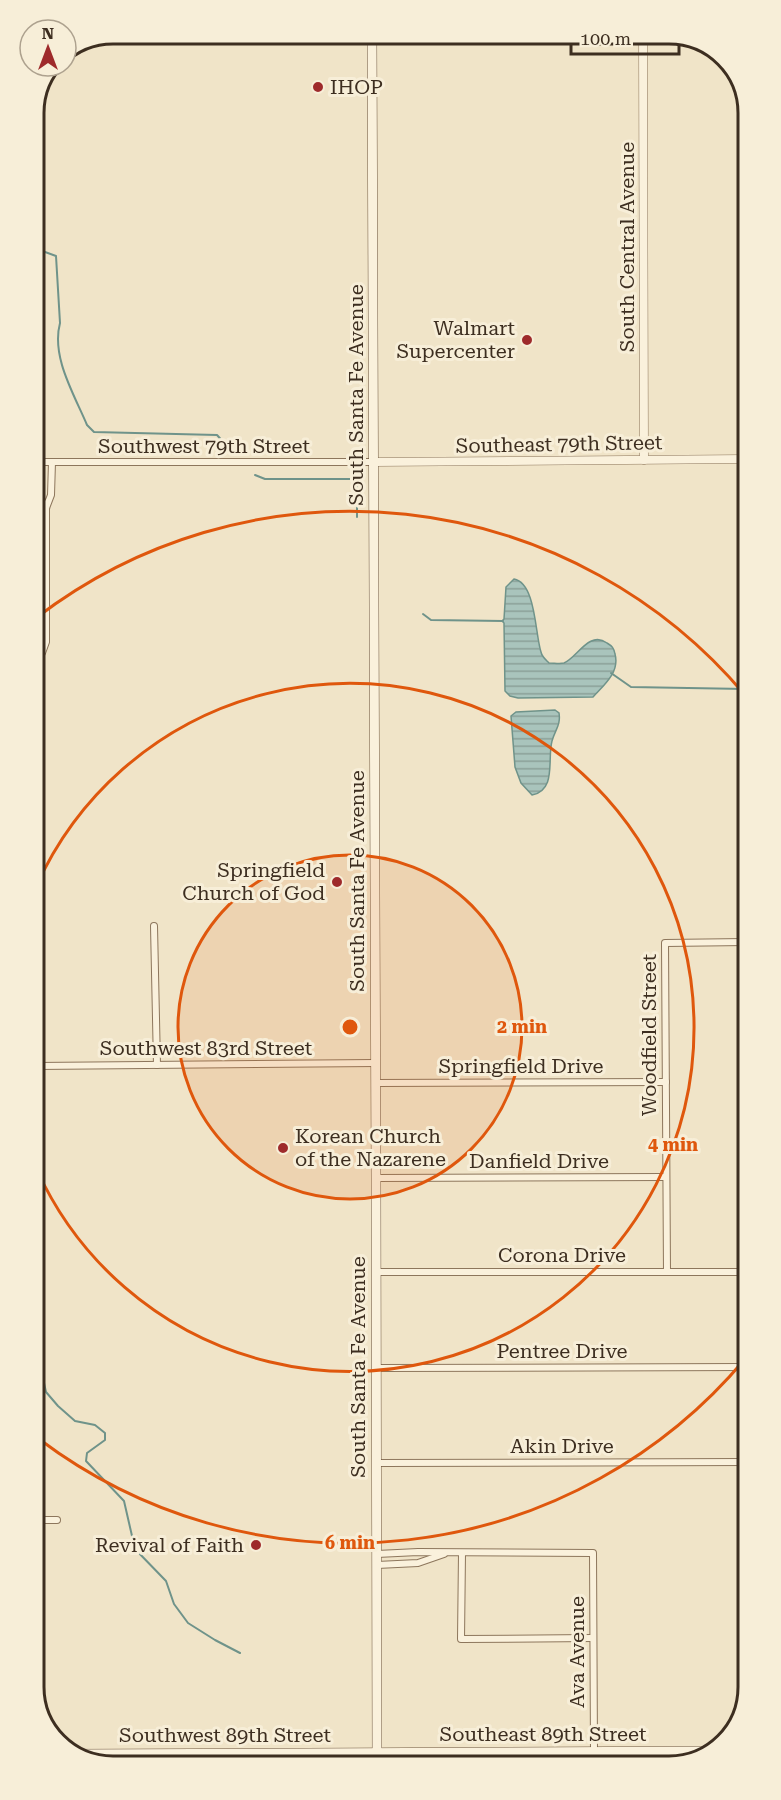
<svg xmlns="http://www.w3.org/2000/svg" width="781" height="1800" font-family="'Roboto Serif',serif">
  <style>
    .water { fill: url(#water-rules); stroke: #6f938a; stroke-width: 1.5 }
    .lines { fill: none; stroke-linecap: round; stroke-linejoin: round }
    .stream { stroke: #6f938a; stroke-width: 2 }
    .minor-casing { stroke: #8d765c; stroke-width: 8 }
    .tertiary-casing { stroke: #8d765c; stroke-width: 9 }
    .secondary-casing { stroke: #6f573f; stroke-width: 10 }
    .minor { stroke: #faf1dc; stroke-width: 6 }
    .tertiary { stroke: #faf1dc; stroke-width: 8 }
    .secondary { stroke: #faf1dc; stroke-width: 9 }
    .ring { fill: none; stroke: #df570d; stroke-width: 3 }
    .poi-dot { fill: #9e2a2b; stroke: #f7eed8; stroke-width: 2 }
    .labels { text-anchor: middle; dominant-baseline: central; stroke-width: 6; stroke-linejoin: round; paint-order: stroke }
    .poi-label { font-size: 20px; fill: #3d2e20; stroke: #f7eed8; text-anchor: end }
    .street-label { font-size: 20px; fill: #3d2e20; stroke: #f7eed8 }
    .rim { fill: none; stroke: #3d2e20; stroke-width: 3 }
    .centre { fill: #df570d; stroke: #f7eed8; stroke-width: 3 }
    .ring-label { font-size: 18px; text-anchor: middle; font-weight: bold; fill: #df570d; stroke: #f7eed8; stroke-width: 6; stroke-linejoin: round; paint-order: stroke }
  </style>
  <defs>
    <pattern id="water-rules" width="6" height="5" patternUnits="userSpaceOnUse" patternTransform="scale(1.5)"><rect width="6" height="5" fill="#a9c4bc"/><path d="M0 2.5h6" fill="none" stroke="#8ba098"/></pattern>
  </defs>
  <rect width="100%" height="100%" fill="#f0e4c8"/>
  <g class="water">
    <path d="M 514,579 C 536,583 535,634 541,652 C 542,657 546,660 549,663 C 554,663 560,664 564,663 C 577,658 589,630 607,643 C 612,646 614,648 615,654 C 620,672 604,685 593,697 L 518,698 L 510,696 L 505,691 L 504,623 L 502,621 L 504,619 L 506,587 Z"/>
    <path d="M 555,710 L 559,713 C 561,725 555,730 552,741 C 547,759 557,790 532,795 L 521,783 L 515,767 L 511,716 L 516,712 Z"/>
  </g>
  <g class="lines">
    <g class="stream">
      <path d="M 34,248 L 56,256 L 60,323 C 51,357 74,394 87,425 L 94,432 L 217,435 L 233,453"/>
      <polyline points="255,475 265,479 351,479 357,486 357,517"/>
      <polyline points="423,614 431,620 503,621"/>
      <polyline points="611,673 631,687 745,689"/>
      <polyline points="36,1371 42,1374 46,1392 58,1406 75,1421 95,1425 105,1433 105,1440 87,1453 86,1461 124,1501 135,1549 166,1581 174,1604 188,1623 215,1640 240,1653"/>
    </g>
    <g class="minor-casing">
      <g id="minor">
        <polyline points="34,462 374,462"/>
        <polyline points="39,462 39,495 46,508"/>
        <polyline points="35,657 42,653 46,642 46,508 51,495 52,462"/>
        <polyline points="154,926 157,1065"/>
        <polyline points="36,1066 376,1063"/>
        <polyline points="376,1083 666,1082"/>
        <polyline points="376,1178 666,1177"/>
        <polyline points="376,1272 747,1272"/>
        <polyline points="667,1272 665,943 746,942"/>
        <polyline points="376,1368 747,1367"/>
        <polyline points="376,1463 747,1462"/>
        <polyline points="37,1520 57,1520"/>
        <polyline points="462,1553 461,1639 593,1638"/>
        <polyline points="377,1554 418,1552 593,1553 594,1752"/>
        <polyline points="377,1565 418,1563 444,1554"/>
        <polyline points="105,1754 105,1766"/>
      </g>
    </g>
    <g class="tertiary-casing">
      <g id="tertiary">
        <polyline points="643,33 644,460"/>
        <polyline points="374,462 745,459"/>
      </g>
    </g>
    <g class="secondary-casing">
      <g id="secondary">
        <polyline points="209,33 372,38 439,33"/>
        <polyline points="372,33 376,1178 377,1765"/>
        <polyline points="73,1754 710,1751"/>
      </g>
    </g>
    <use href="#minor" class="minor"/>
    <use href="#tertiary" class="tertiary"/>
    <use href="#secondary" class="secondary"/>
  </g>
  <circle cx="350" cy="1027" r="172" fill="#df570d" fill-opacity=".12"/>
  <g class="ring">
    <circle cx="350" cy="1027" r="172"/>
    <path d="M36 887A344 344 0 1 1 37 1170"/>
    <path d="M745 1359A516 516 0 0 1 39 1439M36 618A516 516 0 0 1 745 695"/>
  </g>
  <g class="poi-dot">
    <circle cx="318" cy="87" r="6"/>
    <circle cx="527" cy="340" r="6"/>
    <circle cx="337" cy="882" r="6"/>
    <circle cx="283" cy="1148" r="6"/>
    <circle cx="256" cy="1545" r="6"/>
  </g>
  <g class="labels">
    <g class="poi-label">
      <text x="330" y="87" text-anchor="start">IHOP</text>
      <text x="515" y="328">Walmart<tspan x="515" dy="23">Supercenter</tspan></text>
      <text x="325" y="870">Springfield<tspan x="325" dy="23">Church of God</tspan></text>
      <text x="295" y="1136" text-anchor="start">Korean Church<tspan x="295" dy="23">of the Nazarene</tspan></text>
      <text x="244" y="1545">Revival of Faith</text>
    </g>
    <g class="street-label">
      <text transform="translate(627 247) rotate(-90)">South Central Avenue</text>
      <text transform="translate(356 395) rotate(-90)">South Santa Fe Avenue</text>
      <text transform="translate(559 444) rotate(-1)">Southeast 79th Street</text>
      <text x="204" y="446">Southwest 79th Street</text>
      <text transform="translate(357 881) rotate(-90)">South Santa Fe Avenue</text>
      <text transform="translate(649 1035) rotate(-90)">Woodfield Street</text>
      <text x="206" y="1048">Southwest 83rd Street</text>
      <text x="521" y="1066">Springfield Drive</text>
      <text x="539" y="1161">Danfield Drive</text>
      <text x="562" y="1255">Corona Drive</text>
      <text x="562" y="1351">Pentree Drive</text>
      <text transform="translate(358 1367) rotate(-90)">South Santa Fe Avenue</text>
      <text x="562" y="1446">Akin Drive</text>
      <text transform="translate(577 1652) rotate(-90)">Ava Avenue</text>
      <text x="543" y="1734">Southeast 89th Street</text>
      <text x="225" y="1735">Southwest 89th Street</text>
    </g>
  </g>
  <path d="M0 0H781V1800H0ZM113 44H669A69 69 0 0 1 738 113V1687A69 69 0 0 1 669 1756H113A69 69 0 0 1 44 1687V113A69 69 0 0 1 113 44Z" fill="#f7eed8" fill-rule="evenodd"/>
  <path class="rim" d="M113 44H669A69 69 0 0 1 738 113V1687A69 69 0 0 1 669 1756H113A69 69 0 0 1 44 1687V113A69 69 0 0 1 113 44Z"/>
  <circle cx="350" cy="1027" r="9" class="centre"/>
  <g class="ring-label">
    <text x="522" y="1033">2 min</text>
    <text x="673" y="1151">4 min</text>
    <text x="350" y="1549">6 min</text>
  </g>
  <g transform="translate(48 48)"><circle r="28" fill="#f7eed8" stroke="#ada18e" stroke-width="1.5"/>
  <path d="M0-4.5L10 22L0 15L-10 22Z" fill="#9e2a2b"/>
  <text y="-9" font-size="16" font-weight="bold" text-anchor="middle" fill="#3d2e20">N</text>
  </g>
  <path d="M571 45v9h108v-9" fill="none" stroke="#3d2e20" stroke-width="3"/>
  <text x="580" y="45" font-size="18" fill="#3d2e20" stroke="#f7eed8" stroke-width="4.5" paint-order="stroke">100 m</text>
</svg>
